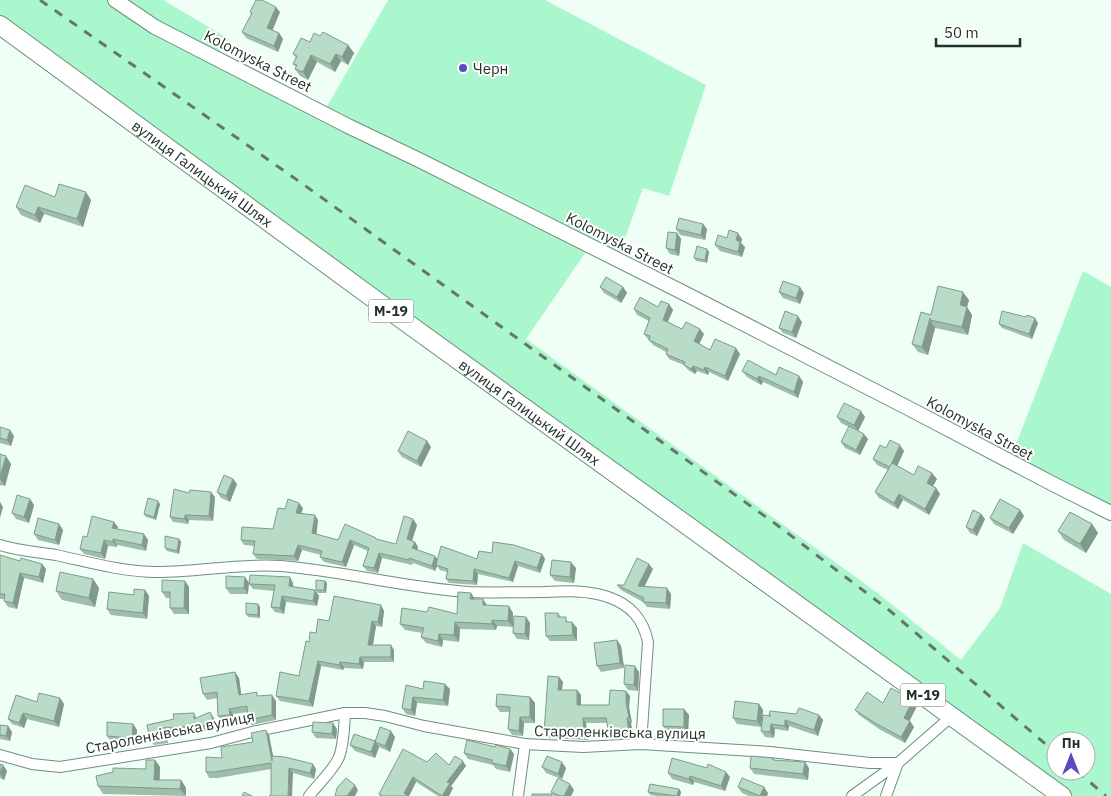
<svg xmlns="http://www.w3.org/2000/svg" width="1111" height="796" font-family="'IBM Plex Sans',sans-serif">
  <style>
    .green { fill: #aaf6cd; fill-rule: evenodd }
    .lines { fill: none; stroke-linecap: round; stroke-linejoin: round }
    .street-casing { stroke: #6d8f7c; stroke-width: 12 }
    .secondary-casing { stroke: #6d8f7c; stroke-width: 16 }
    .highway-casing { stroke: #6d8f7c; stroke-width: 20 }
    .street { stroke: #fff; stroke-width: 10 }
    .secondary { stroke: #fff; stroke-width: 14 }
    .highway { stroke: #fff; stroke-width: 18 }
    .rail { stroke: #67766d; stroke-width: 3; stroke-dasharray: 9 9; stroke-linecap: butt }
    .wall { fill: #9ebdab }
    .shaded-wall { fill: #819a8b }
    .building { fill: #b8dcc7; stroke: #819a8b }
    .poi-dot { fill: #5c49c2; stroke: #fff; stroke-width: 2 }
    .labels { text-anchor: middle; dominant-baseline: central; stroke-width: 4; stroke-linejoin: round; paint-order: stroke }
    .shield { fill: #fff; stroke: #66706a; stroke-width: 1 }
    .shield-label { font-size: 14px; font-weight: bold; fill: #24322a }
    .street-label { font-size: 15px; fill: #24322a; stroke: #fff }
    .poi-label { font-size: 15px; fill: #24322a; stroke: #fff; text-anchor: start }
  </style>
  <rect width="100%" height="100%" fill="#f0fff6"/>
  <g class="green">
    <path d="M 0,0 L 163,0 L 229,39 L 220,54 L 325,110 L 388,0 L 545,0 L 706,85 L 669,196 L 643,188 L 616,263 L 588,249 L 526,339 L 875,591 L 961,660 L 1000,608 L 1023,543 L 1111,594 L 1111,796 L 1053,796 L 0,29 ZM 1056,741 L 1086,741 L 1086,771 L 1056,771 Z"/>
    <polygon points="1083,271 1111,287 1111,512 1010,460"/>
  </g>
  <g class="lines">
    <g class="street-casing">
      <g id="street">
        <path d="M 0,545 C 19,551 37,552 56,555 C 88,562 123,572 157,572 C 198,572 240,563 281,566 C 344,571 406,588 469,592 C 494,593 519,592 545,592 C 566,591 588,590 608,597 C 631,605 643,619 648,642 L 641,744"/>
        <polyline points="0,755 32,764 60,767 211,743 252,732 345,713"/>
        <path d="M 309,796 C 318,784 333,771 339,757 C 344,744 344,728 345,713 L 365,713 L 385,716 L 424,726 L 525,744 L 583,747 L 641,744 L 770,752 L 870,763 L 898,763"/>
        <polyline points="518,796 525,744"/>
        <polyline points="852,796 898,763"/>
        <polyline points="886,796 898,763 952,716"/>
      </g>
    </g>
    <g class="secondary-casing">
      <polyline id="secondary" points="115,0 155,27 348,126 419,160 682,292 910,409 1055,485 1111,513"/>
    </g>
    <g class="highway-casing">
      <g id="highway">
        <path id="s1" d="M 0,25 L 400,318 L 1062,796"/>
      </g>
    </g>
    <use href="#street" class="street"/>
    <use href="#secondary" class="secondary"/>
    <use href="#highway" class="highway"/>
    <g class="rail">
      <polyline points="40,0 300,182 777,525 889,610 1056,753"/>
      <polyline points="1077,771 1106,796"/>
    </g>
  </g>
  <g class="wall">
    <polygon points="250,12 280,12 272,30 279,33 283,39 278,52 246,38 242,32 251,14"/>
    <polygon points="320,36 348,45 354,53 348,65 341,61 335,72 317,62 308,80 300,76 295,69 296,67 293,64 296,58 293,54 310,42"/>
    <polygon points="91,200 83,227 44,214 40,223 21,215 16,207"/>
    <polygon points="703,224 707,229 705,240 680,235 676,229"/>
    <polygon points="677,233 681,239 679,256 670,254 666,248"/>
    <polygon points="727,238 742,239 741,243 745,247 742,257 720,251 715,245"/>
    <polygon points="709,252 707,263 696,261 694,258"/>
    <polygon points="600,287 623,287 627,293 621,303 604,293"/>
    <polygon points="779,292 804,293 800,304 783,298"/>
    <polygon points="969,300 967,307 972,315 968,335 935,328 928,355 918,352 912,344 931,315"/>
    <polygon points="669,304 673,310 668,322 682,329 704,334 699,344 710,350 740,354 728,381 709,372 708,375 697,371 695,374 688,370 684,365 669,359 666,354 666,352 653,345 648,339 644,334 649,321 637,315 634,309 658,307"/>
    <polygon points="802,322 796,338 783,333 779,328"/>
    <polygon points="1038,323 1032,339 1002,328 999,324"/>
    <polygon points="742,371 799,376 803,382 798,398 763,382 761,385 747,377"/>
    <polygon points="837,417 865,417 858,431 868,439 860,455 845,448 841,442 849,427 841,423"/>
    <polygon points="0,427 14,436 11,446 0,443"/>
    <polygon points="427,441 431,447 421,467 402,457 398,451"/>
    <polygon points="886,448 904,451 897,466 914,475 937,479 933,486 936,488 940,494 929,515 903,500 898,509 879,498 875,492 888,470 877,465 873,459"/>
    <polygon points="0,454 11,464 5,486 0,485"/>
    <polygon points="233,479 237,484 230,502 221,498 217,492"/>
    <polygon points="189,493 215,497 213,521 189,520 188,524 173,522 170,517"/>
    <polygon points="30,499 34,505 29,523 16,519 12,513"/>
    <polygon points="160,504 156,520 146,517 144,514"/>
    <polygon points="303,508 301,513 318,520 316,534 338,540 378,540 396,544 413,519 417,525 412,541 415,542 418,547 417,550 438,559 477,559 492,553 542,554 545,559 540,573 518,566 513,582 478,574 477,585 449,583 446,579 447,572 440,570 437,566 435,571 413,563 412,565 382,558 378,573 367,571 363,566 368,551 354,545 346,567 324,562 320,557 321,555 302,550 298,561 257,559 253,554 255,546 244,545 241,540 273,529 285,509"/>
    <polygon points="1020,510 1024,516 1013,534 994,524 990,518"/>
    <polygon points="981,514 985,519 977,536 970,533 966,527"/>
    <polygon points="59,524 63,530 59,545 38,540 34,534"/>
    <polygon points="1092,524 1098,533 1086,553 1064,540 1058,531"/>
    <polygon points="118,527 117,529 144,534 148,540 146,551 117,545 117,547 108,546 105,559 84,554 80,549 87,537"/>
    <polygon points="179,539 181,542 179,554 167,551 165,548"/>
    <polygon points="0,555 20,561 42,564 46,569 43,583 24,578 17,609 8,607 4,601 4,599 0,599"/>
    <polygon points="576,568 574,583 555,581 550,575"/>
    <polygon points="653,569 644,586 671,594 670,609 647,607 643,602 621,590 617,585 624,585"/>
    <polygon points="245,577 248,594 230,594 226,588"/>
    <polygon points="93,579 99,588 95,607 62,600 56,591"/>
    <polygon points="185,581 189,587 189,614 174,614 170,608 170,598 166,598 162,592"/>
    <polygon points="325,581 327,583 326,593 318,593 316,590"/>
    <polygon points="293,583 293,587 315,590 319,596 317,606 286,602 284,614 275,612 271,607 274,591 253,589 249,584"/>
    <polygon points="145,590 149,596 147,619 111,615 107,609 134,595"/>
    <polygon points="475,599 487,606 513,613 513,627 497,626 496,630 460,629 459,642 443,640 442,647 426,643 421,637 422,633 405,630 400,624 427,612 457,614"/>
    <polygon points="258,604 260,607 260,618 248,617 246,614"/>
    <polygon points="381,605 384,611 382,627 376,626 373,645 394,650 394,662 364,662 363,669 344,668 343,670 321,666 313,707 280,701 276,696 299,676 309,642 329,621"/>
    <polygon points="558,613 561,617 569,622 572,622 577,628 577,641 550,641 546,636"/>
    <polygon points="526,617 530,623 529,640 517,639 513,633"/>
    <polygon points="617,640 621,646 624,668 601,672 597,666"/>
    <polygon points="639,672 638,691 628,690 624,684"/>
    <polygon points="559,677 563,682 562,690 577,690 581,695 581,705 609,705 630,696 629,707 632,723 631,723 633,738 612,739 609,733 607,723 586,723 588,740 548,738 544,733"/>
    <polygon points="239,678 241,694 259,696 276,701 276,720 252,725 248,720 248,712 233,714 233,720 222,721 218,716 217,698 207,700 203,694"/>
    <polygon points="406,685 423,689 450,689 448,706 417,703 415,716 406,714 402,708"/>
    <polygon points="530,697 535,703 535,723 524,723 523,736 512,735 508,729 510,712 500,712 496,706"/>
    <polygon points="60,698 64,704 59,727 27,719 24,728 12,724 8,719 37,702"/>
    <polygon points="883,703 917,706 909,721 914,727 905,743 879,729 859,715 855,710"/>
    <polygon points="759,704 763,710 761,727 737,724 733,718"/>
    <polygon points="684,709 689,715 688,732 667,732 663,726"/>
    <polygon points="194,713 197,718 214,718 219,730 165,733 168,743 154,745 150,740 147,725 174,719"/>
    <polygon points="796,714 819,715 823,720 818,736 789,726 788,731 775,729 774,738 765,737 761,731 770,715"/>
    <polygon points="133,724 137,730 136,744 111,742 107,736"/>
    <polygon points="0,725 8,726 12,732 10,741 0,739"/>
    <polygon points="337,729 336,739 316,738 312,732"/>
    <polygon points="269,735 273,756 316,769 314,779 293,773 271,794 271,769 218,778 209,778 206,772 222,758"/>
    <polygon points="395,737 390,752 379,747 375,758 355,751 350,745"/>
    <polygon points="495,747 510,749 514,754 510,772 496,769 493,765 468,759 464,753"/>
    <polygon points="773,758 775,760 809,768 808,780 754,774 750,768"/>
    <polygon points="155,760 160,767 160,780 181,780 186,788 186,796 103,794 98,786 146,769"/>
    <polygon points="427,762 466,766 451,786 453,788 449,796 438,796 416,782 409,796 380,796 379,794"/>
    <polygon points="0,764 3,765 7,771 4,780 0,778"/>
    <polygon points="542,767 566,768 562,779 546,773"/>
    <polygon points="668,773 730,777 725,791 694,782 693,785 672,779"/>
    <polygon points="738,787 768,793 767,796 749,796 742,793"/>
    <polygon points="679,789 681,792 680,796 657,796 650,795 648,792"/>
    <polygon points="574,790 571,796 554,796 551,792"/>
  </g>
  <g class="shaded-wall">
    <polygon points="276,7 280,12 271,34 267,28"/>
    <polygon points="279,33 283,39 278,52 274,46"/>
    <polygon points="348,45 354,53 348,65 342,57"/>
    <polygon points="336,54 341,61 335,72 330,64"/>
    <polygon points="311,55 317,62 308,80 303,72"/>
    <polygon points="86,192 91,200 83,227 77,219"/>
    <polygon points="38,207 44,214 40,223 35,215"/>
    <polygon points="703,224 707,229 705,240 701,235"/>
    <polygon points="677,233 681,239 679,256 675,250"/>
    <polygon points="738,233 742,239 741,243 745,247 742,257 738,252 736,240"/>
    <polygon points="707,249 709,252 707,263 705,260"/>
    <polygon points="623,287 627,293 621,303 617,297"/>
    <polygon points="800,287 804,293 800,304 796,298"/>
    <polygon points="963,292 969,300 967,307 972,315 968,335 962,327 960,305"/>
    <polygon points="669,304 673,310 666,325 663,320"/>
    <polygon points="798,316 802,322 796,338 792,332"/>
    <polygon points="1035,318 1038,323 1032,339 1029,334"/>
    <polygon points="930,320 935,328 928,355 922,347"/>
    <polygon points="700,329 704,334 698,347 694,341"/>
    <polygon points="736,348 740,354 728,381 725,376"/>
    <polygon points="693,366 697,371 695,374 691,369"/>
    <polygon points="705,367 709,372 708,375 704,370"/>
    <polygon points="759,376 763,382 761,385 757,379"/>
    <polygon points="799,376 803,382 798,398 794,392"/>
    <polygon points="861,411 865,417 858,431 854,425"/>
    <polygon points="10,430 14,436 11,446 7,440"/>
    <polygon points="864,434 868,439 860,455 856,450"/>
    <polygon points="427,441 431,447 421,467 417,461"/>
    <polygon points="900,445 904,451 894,473 890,467"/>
    <polygon points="6,456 11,464 5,486 0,479 0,477"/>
    <polygon points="932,473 937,479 931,489 927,483"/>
    <polygon points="233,479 237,484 230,502 226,496"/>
    <polygon points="936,488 940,494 929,515 925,509"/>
    <polygon points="211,492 215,497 213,521 209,516"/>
    <polygon points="899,494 903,500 898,509 894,503"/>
    <polygon points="30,499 34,505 29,523 24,517"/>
    <polygon points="158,501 160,504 156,520 154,517"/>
    <polygon points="0,502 3,507 0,518"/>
    <polygon points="299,503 303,508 300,518 296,513"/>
    <polygon points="1020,510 1024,516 1013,534 1009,528"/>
    <polygon points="981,514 985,519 977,536 973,530"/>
    <polygon points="185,515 189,520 188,524 185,519"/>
    <polygon points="315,515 318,520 316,539 312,533"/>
    <polygon points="413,519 417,525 411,544 407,539"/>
    <polygon points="114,522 118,527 116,534 112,528"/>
    <polygon points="59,524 63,530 59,545 55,540"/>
    <polygon points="1092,524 1098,533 1086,553 1080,544"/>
    <polygon points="144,534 148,540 146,551 142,545"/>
    <polygon points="113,539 117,545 117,547 113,542"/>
    <polygon points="179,539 181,542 179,554 177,551"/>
    <polygon points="104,540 108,546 105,559 101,553"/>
    <polygon points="350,540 354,545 346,567 342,562"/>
    <polygon points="415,542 418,547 416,553 412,548"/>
    <polygon points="298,545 302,550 298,561 294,556"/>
    <polygon points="379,553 382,558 378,573 374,568"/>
    <polygon points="542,554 545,559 540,573 537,568"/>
    <polygon points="435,556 439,561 435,571 432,566"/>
    <polygon points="515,561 518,566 513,582 509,578"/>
    <polygon points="571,562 576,568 574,583 570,577"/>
    <polygon points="42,564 46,569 43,583 39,577"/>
    <polygon points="649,564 653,569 642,592 638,586"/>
    <polygon points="474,569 478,574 477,585 473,581"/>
    <polygon points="20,573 24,578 17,609 13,603"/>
    <polygon points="245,577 249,583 248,594 244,588"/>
    <polygon points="290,577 293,583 293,592 289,586"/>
    <polygon points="93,579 99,588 95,607 89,598"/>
    <polygon points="185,581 189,587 189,614 184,608"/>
    <polygon points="325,581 327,583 326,593 324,590"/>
    <polygon points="667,588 671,594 670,609 666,603"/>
    <polygon points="145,590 149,596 147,619 143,613"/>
    <polygon points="315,590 319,596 317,606 313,601"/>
    <polygon points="471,593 475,599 470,599"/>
    <polygon points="282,596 286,602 284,614 280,608"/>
    <polygon points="483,599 487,605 483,605"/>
    <polygon points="258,604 260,607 260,618 258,615"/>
    <polygon points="381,605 384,611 382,627 378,622"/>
    <polygon points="509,606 513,613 513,627 508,621"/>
    <polygon points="526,617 530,623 529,640 525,634"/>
    <polygon points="492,620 497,626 496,630 492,624"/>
    <polygon points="372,621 376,626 372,650 368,645"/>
    <polygon points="455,622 460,629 459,642 454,635"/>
    <polygon points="572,622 577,628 577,641 573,635"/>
    <polygon points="439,634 443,640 442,647 438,641"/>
    <polygon points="617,640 621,646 624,668 620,663"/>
    <polygon points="391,645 394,650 394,662 391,657"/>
    <polygon points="360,657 364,662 363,669 359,664"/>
    <polygon points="318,661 321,666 313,707 309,701"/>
    <polygon points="340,662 344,668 343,670 339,665"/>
    <polygon points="635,666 639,672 638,691 634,685"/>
    <polygon points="235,672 239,678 242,700 239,695"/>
    <polygon points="559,677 563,682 561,695 558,690"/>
    <polygon points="445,684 450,689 448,706 443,700"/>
    <polygon points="577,690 581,695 581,710 577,705"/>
    <polygon points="626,691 630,696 629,707 632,723 629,718 626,702"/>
    <polygon points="272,695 276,701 276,720 272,715"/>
    <polygon points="413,697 417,703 415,716 411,710"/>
    <polygon points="530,697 535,703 535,723 530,717"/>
    <polygon points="60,698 64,704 59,727 54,721"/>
    <polygon points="913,700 917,706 908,724 904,718"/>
    <polygon points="759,704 763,710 761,727 757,721"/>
    <polygon points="229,709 233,714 233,720 230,715"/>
    <polygon points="684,709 689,715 688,732 684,727"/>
    <polygon points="210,712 214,718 219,730 215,725"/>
    <polygon points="23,713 27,719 24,728 19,723"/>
    <polygon points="819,715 823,720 818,736 814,730"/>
    <polygon points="520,717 524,723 523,736 519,731"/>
    <polygon points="583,718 586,723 588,740 584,735"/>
    <polygon points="627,718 631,723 633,738 629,732"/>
    <polygon points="785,720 789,726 788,731 785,726"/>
    <polygon points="910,721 914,727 905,743 901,737"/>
    <polygon points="333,723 337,729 336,739 332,734"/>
    <polygon points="133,724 137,730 136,744 132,738"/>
    <polygon points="771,724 775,729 774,738 770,732"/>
    <polygon points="8,726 12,732 10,741 6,736"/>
    <polygon points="162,728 165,733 168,743 164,738"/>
    <polygon points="266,730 269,735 275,766 272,761"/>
    <polygon points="391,731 395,737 390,752 385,746"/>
    <polygon points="375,741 379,747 375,758 371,752"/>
    <polygon points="510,749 514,754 510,772 506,766"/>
    <polygon points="155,760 160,767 159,787 154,780"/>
    <polygon points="463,761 466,766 451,786 453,788 449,796 442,796 447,782"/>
    <polygon points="562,762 566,768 562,779 558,774"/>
    <polygon points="805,762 809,768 808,780 803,774"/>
    <polygon points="313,764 316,769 314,779 310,773"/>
    <polygon points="3,765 7,771 4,780 0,774"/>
    <polygon points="289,768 293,773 292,796 288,796"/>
    <polygon points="726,772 730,777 725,791 721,786"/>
    <polygon points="690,776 694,782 693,785 689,779"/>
    <polygon points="413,777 416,782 409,796 406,796 404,793"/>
    <polygon points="181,780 186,788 186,796 180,789"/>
    <polygon points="570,784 574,790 571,796 564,796"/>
    <polygon points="355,785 358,790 355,796 347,796"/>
    <polygon points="764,787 768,793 767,796 760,796"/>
    <polygon points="679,789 681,792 680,796 677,796"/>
  </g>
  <g class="building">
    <polygon points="256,0 262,0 276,7 267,28 279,33 274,46 242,32 252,13 250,12"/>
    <polygon points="323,32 348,45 342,57 336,54 330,64 311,55 303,72 295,69 297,65 293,64 297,56 293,54 301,38 310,42 314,33 320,36"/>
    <polygon points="59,184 86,192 77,219 38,207 35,215 16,207 25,185 55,197"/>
    <polygon points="679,218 703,224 701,235 676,229"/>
    <polygon points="729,230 738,233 736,240 740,242 738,252 715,245 718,235 727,238"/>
    <polygon points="668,232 677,233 675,250 666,248"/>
    <polygon points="697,246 707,249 705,260 694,258"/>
    <polygon points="606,277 623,287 617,297 600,287"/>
    <polygon points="783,281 800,287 796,298 779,292"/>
    <polygon points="938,286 963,292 960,305 967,307 962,327 930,320 930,318 922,347 912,344 921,312 931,315"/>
    <polygon points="640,297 658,307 661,301 669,304 663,320 682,329 686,322 700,329 694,341 710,350 715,339 736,348 725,376 705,367 704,370 693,366 691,369 684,365 685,362 666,354 668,349 649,340 650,336 644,334 650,318 634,309"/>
    <polygon points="785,311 798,316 792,332 779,328"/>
    <polygon points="1002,311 1026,317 1027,315 1035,318 1029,334 999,324"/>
    <polygon points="748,360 776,375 779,367 799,376 794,392 759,376 757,379 742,371"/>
    <polygon points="844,403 861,411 854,425 837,417"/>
    <polygon points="849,426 864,434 856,450 841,442"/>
    <polygon points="0,427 10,430 7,440 0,438"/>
    <polygon points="408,431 427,441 417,461 398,451"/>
    <polygon points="890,440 900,445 890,467 873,459 880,445 886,448"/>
    <polygon points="0,454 6,456 0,477"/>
    <polygon points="892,463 914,475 918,466 932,473 927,483 936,488 925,509 899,494 894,503 875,492"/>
    <polygon points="224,475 233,479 226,496 217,492"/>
    <polygon points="174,489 189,493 190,490 211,492 209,516 185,515 185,519 170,517"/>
    <polygon points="17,495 30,499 24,517 12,513"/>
    <polygon points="148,498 158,501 154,517 144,514"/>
    <polygon points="288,499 299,503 296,513 315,515 312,533 338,540 345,524 376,538 376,539 396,544 404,516 413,519 407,539 415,542 412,548 435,556 432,566 409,558 409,560 379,553 374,568 363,566 369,548 350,540 342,562 320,557 322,551 298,545 294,556 253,554 255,541 241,540 242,527 273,529 278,508 285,509"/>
    <polygon points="1000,499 1020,510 1009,528 990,518"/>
    <polygon points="973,510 981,514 973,530 966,527"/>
    <polygon points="1070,512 1092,524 1080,544 1058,531"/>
    <polygon points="92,516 114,522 112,528 144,534 142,545 113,539 113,542 104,540 101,553 80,549 83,536 87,537"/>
    <polygon points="38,518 59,524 55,540 34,534"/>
    <polygon points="165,536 179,539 177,551 165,548"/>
    <polygon points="493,542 514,545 542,554 537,568 515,561 509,578 474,569 473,581 446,579 448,569 436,565 441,546 477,559 479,551 492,553"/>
    <polygon points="0,555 20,561 21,558 42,564 39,577 20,573 13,603 4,601 5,594 0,594"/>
    <polygon points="637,558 649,564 638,586 667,588 666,603 643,602 644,598 617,585 624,585"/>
    <polygon points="552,560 571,562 570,577 550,575"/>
    <polygon points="60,572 93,579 89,598 56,591"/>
    <polygon points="250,575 290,577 289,586 315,590 313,601 282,596 280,608 271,607 275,585 249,584"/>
    <polygon points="226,576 245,577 244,588 226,588"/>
    <polygon points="162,580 185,581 184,608 170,608 170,592 162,592"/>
    <polygon points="316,580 325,581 324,590 316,590"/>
    <polygon points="134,589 145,590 143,613 107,609 109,592 134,595"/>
    <polygon points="458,592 471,593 470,599 483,599 483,605 509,606 508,621 492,620 492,624 455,622 454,635 439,634 438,641 421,637 424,628 400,624 402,608 427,612 429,607 457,614"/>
    <polygon points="334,596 381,605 378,622 372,621 368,645 391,645 391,657 360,657 359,664 340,662 339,665 318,661 309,701 276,696 280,672 299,676 306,641 309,642 310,632 316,633 318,619 329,621"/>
    <polygon points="246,603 258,604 258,615 246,614"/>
    <polygon points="545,613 558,613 558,617 566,617 566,622 572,622 573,635 546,636"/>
    <polygon points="514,616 526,617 525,634 513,633"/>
    <polygon points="617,640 620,663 597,666 594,643"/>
    <polygon points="625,665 635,666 634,685 624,684"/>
    <polygon points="235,672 239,695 257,692 257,696 272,695 272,715 248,720 247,706 229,709 230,715 218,716 217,692 203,694 200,678"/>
    <polygon points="548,676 559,677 558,690 577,690 577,705 609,705 610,690 626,691 626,702 629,718 627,718 629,732 609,733 606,718 583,718 584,735 544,733"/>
    <polygon points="424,681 445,684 443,700 413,697 411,710 402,708 406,685 423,689"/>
    <polygon points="891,688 913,700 904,718 910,721 901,737 875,723 855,710 867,692 883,703"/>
    <polygon points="39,693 60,698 54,721 23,713 19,723 8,719 16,695 37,702"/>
    <polygon points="497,694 530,697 530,717 520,717 519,731 508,729 510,707 496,706"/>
    <polygon points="735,701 759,704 757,721 733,718"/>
    <polygon points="799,708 819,715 814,730 785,720 785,726 771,724 770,732 761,731 763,715 771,716 769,715 770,711 796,714"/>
    <polygon points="663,709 684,709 684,727 663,726"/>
    <polygon points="210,712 215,725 162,728 164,738 150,740 147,725 174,719 173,714 194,713 194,719"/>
    <polygon points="107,722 133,724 132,738 107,736"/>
    <polygon points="313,722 333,723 332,734 312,732"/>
    <polygon points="0,725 8,726 6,736 0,735"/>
    <polygon points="380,727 391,731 385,746 375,742"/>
    <polygon points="266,730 272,761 272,756 285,757 313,764 310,773 289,768 288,796 269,796 271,794 271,763 214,772 206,772 206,757 222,758 221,747 253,742 251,733"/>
    <polygon points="354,734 375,741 371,752 350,745"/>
    <polygon points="467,740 495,747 496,745 510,749 506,766 492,763 492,760 464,753"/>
    <polygon points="403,749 427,762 436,753 449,765 455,756 463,761 447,782 450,783 442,796 413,777 404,793 408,796 382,796 379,794"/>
    <polygon points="547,756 562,762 558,774 542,767"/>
    <polygon points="751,756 773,758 773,760 805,762 803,774 750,768"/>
    <polygon points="672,758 707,768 708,764 726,772 721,786 690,776 689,779 668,773"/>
    <polygon points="146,760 155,760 154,780 181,780 180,789 98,786 96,776 113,772 113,768 146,769"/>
    <polygon points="0,764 3,765 0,774"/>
    <polygon points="346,778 355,785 347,796 335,796 337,788"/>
    <polygon points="558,778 570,784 564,796 560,796 551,792"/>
    <polygon points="742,778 764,787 760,796 738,787"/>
    <polygon points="650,784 679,789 677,796 648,792"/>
    <polygon points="244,792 252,796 242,796"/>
    <rect x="532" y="794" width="20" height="2"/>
  </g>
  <circle class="poi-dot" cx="463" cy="68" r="5"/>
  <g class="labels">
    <g class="shield">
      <rect x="368.5" y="299.5" width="45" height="23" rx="4"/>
      <rect x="900.5" y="683.5" width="45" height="23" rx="4"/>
    </g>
    <g class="shield-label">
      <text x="391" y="311">М-19</text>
      <text x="923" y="695">М-19</text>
    </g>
    <g class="street-label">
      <text transform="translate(258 61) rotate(27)">Kolomyska Street</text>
      <text stroke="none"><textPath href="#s1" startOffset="251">вулиця Галицький Шлях</textPath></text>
      <text transform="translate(620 243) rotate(27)">Kolomyska Street</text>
      <text stroke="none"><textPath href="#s1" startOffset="656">вулиця Галицький Шлях</textPath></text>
      <text transform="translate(980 428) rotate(28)">Kolomyska Street</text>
      <text transform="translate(170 732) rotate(-11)">Староленківська вулиця</text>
      <text transform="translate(620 732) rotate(1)">Староленківська вулиця</text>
    </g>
    <g class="poi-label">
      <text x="473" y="68">Черн</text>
    </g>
  </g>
  <g transform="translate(1071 756)"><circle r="24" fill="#ffffff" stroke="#a7adaa"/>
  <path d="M0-4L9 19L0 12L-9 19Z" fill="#5c49c2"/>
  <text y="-8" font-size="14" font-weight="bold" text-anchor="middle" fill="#24322a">Пн</text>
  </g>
  <path d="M936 38v8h84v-8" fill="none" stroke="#24322a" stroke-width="2.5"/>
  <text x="944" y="38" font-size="15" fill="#24322a" stroke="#ffffff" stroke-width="4" paint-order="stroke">50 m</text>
</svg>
